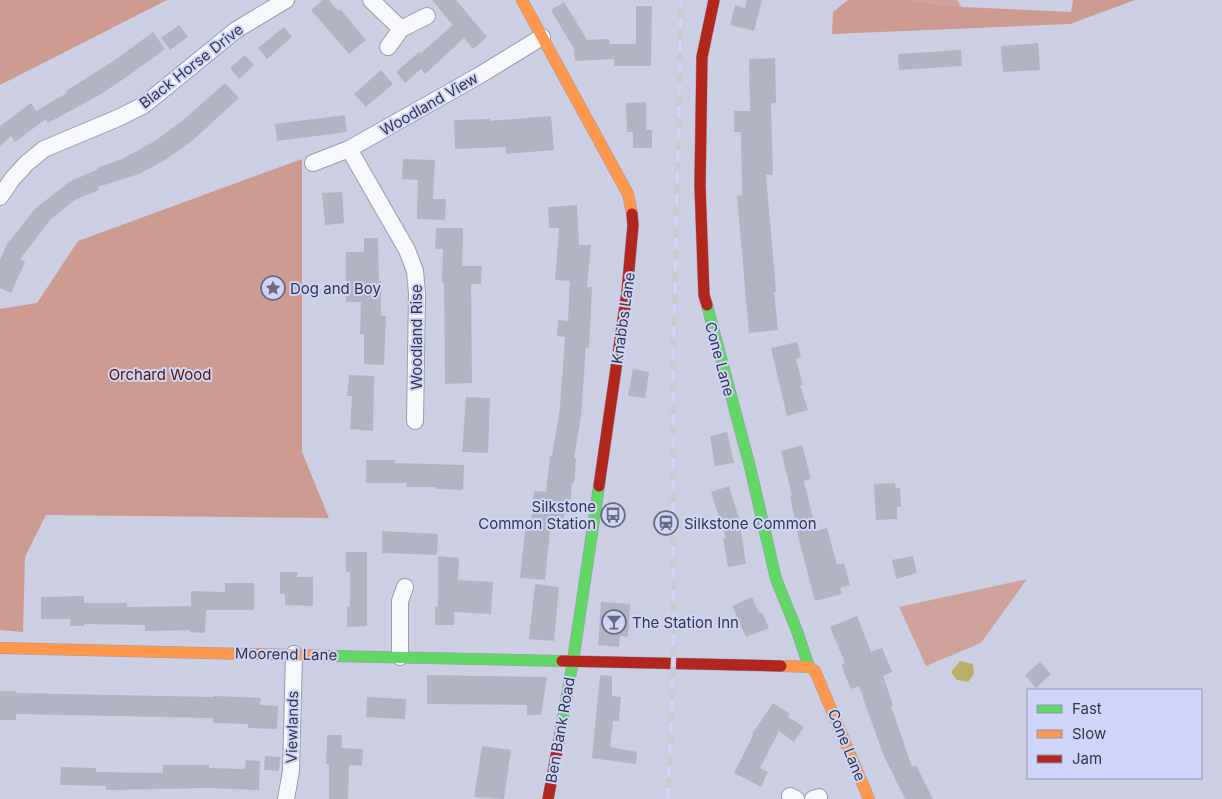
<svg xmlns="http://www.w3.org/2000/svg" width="1222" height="799" font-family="Inter,sans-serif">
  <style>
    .green { fill: #d0a29c }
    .forest { fill: #cd9b92 }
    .water { fill: #bbb069 }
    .building { fill: #b2b4c4 }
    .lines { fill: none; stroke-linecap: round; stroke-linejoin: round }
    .street-casing { stroke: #999cab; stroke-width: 18 }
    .fast-casing { stroke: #999cab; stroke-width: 12 }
    .slow-casing { stroke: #999cab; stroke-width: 12 }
    .jam-casing { stroke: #999cab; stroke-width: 12 }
    .street { stroke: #f7f8fb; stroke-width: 16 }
    .fast { stroke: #63d668; stroke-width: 11 }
    .slow { stroke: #ff974d; stroke-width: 11 }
    .jam { stroke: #b3261e; stroke-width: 11 }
    .rail-casing { stroke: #c9cbd0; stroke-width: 5.5 }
    .rail { stroke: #cfd4fa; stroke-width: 4; stroke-dasharray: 11; stroke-linecap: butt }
    .labels { text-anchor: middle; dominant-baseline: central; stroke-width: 4; stroke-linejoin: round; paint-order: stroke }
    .street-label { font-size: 15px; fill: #353746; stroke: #cfd4fa }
    .poi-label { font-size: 15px; fill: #353746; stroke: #cfd4fa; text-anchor: start }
    .park-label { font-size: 15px; fill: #511600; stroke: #cfd4fa }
  </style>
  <rect width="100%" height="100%" fill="#cccfe3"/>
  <g class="green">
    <polygon points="908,0 957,0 962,7"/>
    <polygon points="1027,579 981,643 926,666 899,607"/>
  </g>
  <g class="forest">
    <polygon points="0,0 167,0 0,85"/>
    <polygon points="848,0 908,0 962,7 1071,12 1073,0 1135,0 1070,24 832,34 833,12"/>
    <polygon points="302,159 302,452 329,518 46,515 25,557 23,632 0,630 0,309 37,303 78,241"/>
  </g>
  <polygon class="water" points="960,661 973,664 974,674 968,682 957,680 951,672"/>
  <g class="building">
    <polygon points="323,0 329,0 338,11 340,9 366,40 349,54 311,10"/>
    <polygon points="432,0 456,0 487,37 473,49 464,38 425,74 421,69 405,83 396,72 419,52 421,53 453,25"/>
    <polygon points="747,0 762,0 754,31 730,25 735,5 745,8"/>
    <polygon points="564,2 587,40 609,39 610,44 636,44 636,6 652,6 651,66 614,66 614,59 575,61 574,49 551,10"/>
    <polygon points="179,25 188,37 170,50 161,38"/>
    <polygon points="284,27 292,37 267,59 258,48"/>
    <polygon points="153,32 165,49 125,78 101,94 48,123 46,119 15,142 11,136 0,146 0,126 31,103 36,111 67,93 66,91 112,62"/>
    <polygon points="1038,43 1040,70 1003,72 1001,46"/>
    <polygon points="961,50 962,66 899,70 898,54"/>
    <polygon points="245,55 254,65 239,79 230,68"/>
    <polygon points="775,58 776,103 771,103 773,175 766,175 776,292 774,292 778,330 749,333 737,196 742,195 741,132 734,132 734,111 750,111 749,59"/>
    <polygon points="381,70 393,84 366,107 354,94"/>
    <polygon points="225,83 239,98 193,140 165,160 139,174 98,187 99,190 75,200 51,219 20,259 25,262 11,293 0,288 0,260 7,244 35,209 69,182 98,169 97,168 120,160 155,141 182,121"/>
    <polygon points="646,102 646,130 652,130 652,148 633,148 633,132 627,132 626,103"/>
    <polygon points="345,115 347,132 277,141 275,124"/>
    <polygon points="551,116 554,150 506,154 506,147 455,149 454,120 490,119 490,121"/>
    <polygon points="403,159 435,160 433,199 446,199 445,220 417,219 418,180 402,179"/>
    <polygon points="342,192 344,223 325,225 322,193"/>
    <polygon points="577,205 579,245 591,245 587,287 592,287 589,348 586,347 581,416 574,458 576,459 574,483 572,483 569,514 564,514 563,523 551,522 545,580 520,578 526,523 531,524 534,491 546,492 550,456 552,456 560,408 565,337 557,336 558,320 568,321 570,281 555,280 559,228 549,228 548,207"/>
    <polygon points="436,228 463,228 462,266 482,266 481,284 471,284 472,383 445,384 444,283 442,283 443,249 435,249"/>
    <polygon points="364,238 378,238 379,281 381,281 381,316 386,316 384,365 364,364 364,334 360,334 361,302 346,302 346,252 364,252"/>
    <polygon points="797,342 801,357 796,359 803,385 800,385 808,410 787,416 771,348"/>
    <polygon points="633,369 649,372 645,398 628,396"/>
    <polygon points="349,375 374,376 373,431 350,429 352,396 347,396"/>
    <polygon points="466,397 490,398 488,453 462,452"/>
    <polygon points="727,432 734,463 715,466 710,436"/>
    <polygon points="802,445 811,479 804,481 816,531 827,528 837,565 844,563 850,585 840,588 842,594 815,601 798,536 790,496 792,496 781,451"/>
    <polygon points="366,460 395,460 395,463 464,465 463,490 436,489 436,487 406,487 407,483 366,483"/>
    <polygon points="895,483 896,488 900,488 901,507 897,507 897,519 876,520 874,484"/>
    <polygon points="729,486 739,518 746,564 728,567 723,538 726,538 711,492"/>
    <polygon points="382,531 438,534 437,555 382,553"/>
    <polygon points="346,552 367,552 367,626 347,627 347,607 350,607 350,572 346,572"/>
    <polygon points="438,556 459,558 458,580 493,582 491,614 454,612 454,625 435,625 435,607 438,607"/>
    <polygon points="913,556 917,573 896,579 892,560"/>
    <polygon points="280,572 298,572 297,577 313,577 313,606 285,605 285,594 280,594"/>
    <polygon points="225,583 254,583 254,610 206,610 205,633 190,632 190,630 145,631 145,625 84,624 84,626 70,626 70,619 41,619 41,597 84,596 84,603 127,603 127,607 191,606 191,591 225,592"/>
    <polygon points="535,584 559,587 554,641 529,639"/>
    <polygon points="752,597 759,613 762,612 769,628 746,637 732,606"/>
    <polygon points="601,602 630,604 628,637 620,636 619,647 598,645"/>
    <polygon points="857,616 871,652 882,648 892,672 883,676 893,705 891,706 912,767 916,765 933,799 905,799 883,754 859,686 851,689 841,665 845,663 830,627"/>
    <polygon points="1040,662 1051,674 1036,688 1025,675"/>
    <polygon points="427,675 547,677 541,715 527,715 527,705 427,704"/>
    <polygon points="600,675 612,676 612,696 621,697 619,721 613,721 610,747 637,752 636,764 592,758"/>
    <polygon points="0,691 16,691 16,693 214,697 214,696 261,698 260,705 278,706 277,729 248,728 248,724 213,723 213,718 16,714 16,720 0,720"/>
    <polygon points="367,697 406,699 405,719 366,717"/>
    <polygon points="773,703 790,714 788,717 804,727 794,742 779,731 760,768 768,772 761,787 734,773 753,735 752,734"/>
    <polygon points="327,735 342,735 341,748 363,749 362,766 349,765 348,799 329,799 329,764 326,764"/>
    <polygon points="482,746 511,750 504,799 474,797"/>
    <polygon points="265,756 280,757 279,771 264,770"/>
    <polygon points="246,760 260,761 259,790 211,788 106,790 106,786 60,785 61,767 96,768 96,772 163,773 163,765 209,765 209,768 245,769"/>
  </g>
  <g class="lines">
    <g class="street-casing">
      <g id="street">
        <polyline points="371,0 401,29"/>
        <polyline points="388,47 401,29 427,16"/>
        <polyline points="349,149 407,250 415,271 417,294 415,421"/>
        <polyline points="313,163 349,149 480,75 542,37"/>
        <polyline points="0,197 13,178 27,163 44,149 118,118 144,105 236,30 286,0"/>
        <polyline points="400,657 400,601 405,587"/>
        <polyline points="790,796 796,799"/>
        <polyline points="286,799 291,771 294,654"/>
        <polyline points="813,799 819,797"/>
      </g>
    </g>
    <g class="fast-casing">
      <g id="fast">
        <polyline points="707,305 750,467 776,579 797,631 809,667"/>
        <polyline points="332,656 562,661"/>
        <polyline points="560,735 573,661 599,486"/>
      </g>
    </g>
    <g class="slow-casing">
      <g id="slow">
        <polyline points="522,0 628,194 632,214"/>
        <polyline points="0,648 332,656"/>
        <polyline points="781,666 809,667 815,671 869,799"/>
      </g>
    </g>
    <g class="jam-casing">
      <g id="jam">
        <polyline points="707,305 704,295 700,186 702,57 714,0"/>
        <polyline points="599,486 627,292 633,225 632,214"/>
        <polyline points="562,661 781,666"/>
        <polyline points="548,799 560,735"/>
      </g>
    </g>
    <use href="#street" class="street"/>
    <use href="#fast" class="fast"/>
    <use href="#slow" class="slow"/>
    <use href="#jam" class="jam"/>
    <g class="rail-casing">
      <polyline id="rail" points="668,799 674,647 673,372 681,0"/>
    </g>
    <use href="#rail" class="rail"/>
  </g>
  <defs>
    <g id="sight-ring" transform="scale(1.25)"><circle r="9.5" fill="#cfd4fa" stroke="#6a6c7d" stroke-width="1.5"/><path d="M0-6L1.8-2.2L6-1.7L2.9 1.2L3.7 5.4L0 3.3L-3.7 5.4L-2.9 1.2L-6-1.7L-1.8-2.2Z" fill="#6a6c7d"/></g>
    <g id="bus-ring" transform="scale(1.25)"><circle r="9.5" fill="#cfd4fa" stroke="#6a6c7d" stroke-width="1.5"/><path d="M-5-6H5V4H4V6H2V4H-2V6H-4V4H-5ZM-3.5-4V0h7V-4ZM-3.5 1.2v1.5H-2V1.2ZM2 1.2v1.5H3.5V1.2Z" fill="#6a6c7d"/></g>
    <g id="station-ring" transform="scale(1.25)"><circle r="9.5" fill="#cfd4fa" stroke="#6a6c7d" stroke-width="1.5"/><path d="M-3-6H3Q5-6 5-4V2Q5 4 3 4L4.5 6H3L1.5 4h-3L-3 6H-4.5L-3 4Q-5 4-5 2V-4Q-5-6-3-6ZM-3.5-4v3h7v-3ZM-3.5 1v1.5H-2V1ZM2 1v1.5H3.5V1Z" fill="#6a6c7d"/></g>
    <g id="bar-ring" transform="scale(1.25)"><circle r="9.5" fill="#cfd4fa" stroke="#6a6c7d" stroke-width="1.5"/><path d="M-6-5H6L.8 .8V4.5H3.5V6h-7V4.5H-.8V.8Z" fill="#6a6c7d"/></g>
  </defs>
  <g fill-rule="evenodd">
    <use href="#sight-ring" x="273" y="288"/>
    <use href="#bus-ring" x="613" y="515"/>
    <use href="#station-ring" x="666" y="523"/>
    <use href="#bar-ring" x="614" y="622"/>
  </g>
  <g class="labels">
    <g class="street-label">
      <text transform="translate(191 66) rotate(-38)">Black Horse Drive</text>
      <text transform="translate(429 104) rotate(-30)">Woodland View</text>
      <text transform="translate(623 318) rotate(-82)">Knabbs Lane</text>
      <text transform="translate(416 337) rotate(-90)">Woodland Rise</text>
      <text transform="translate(720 359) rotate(75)">Cone Lane</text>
      <text transform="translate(286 654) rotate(1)">Moorend Lane</text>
      <text transform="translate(292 727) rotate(-89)">Viewlands</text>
      <text transform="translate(560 730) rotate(-80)">Ben Bank Road</text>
      <text transform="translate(847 745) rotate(68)">Cone Lane</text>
    </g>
    <g class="poi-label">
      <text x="290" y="288">Dog and Boy</text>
      <text x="596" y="506" text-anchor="end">Silkstone<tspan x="596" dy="17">Common Station</tspan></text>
      <text x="684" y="523">Silkstone Common</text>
      <text x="632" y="622">The Station Inn</text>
    </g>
    <g class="park-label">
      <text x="160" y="374">Orchard Wood</text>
    </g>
  </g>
  <rect x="1027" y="689" width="175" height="90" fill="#cfd4fa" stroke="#9195b2"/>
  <rect x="1037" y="705" width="25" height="8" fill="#63d668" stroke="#9195b2"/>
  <text x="1072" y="714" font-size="15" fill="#353746">Fast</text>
  <rect x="1037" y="730" width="25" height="8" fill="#ff974d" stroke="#9195b2"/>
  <text x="1072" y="739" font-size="15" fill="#353746">Slow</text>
  <rect x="1037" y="755" width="25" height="8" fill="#b3261e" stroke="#9195b2"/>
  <text x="1072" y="764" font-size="15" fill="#353746">Jam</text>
</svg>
